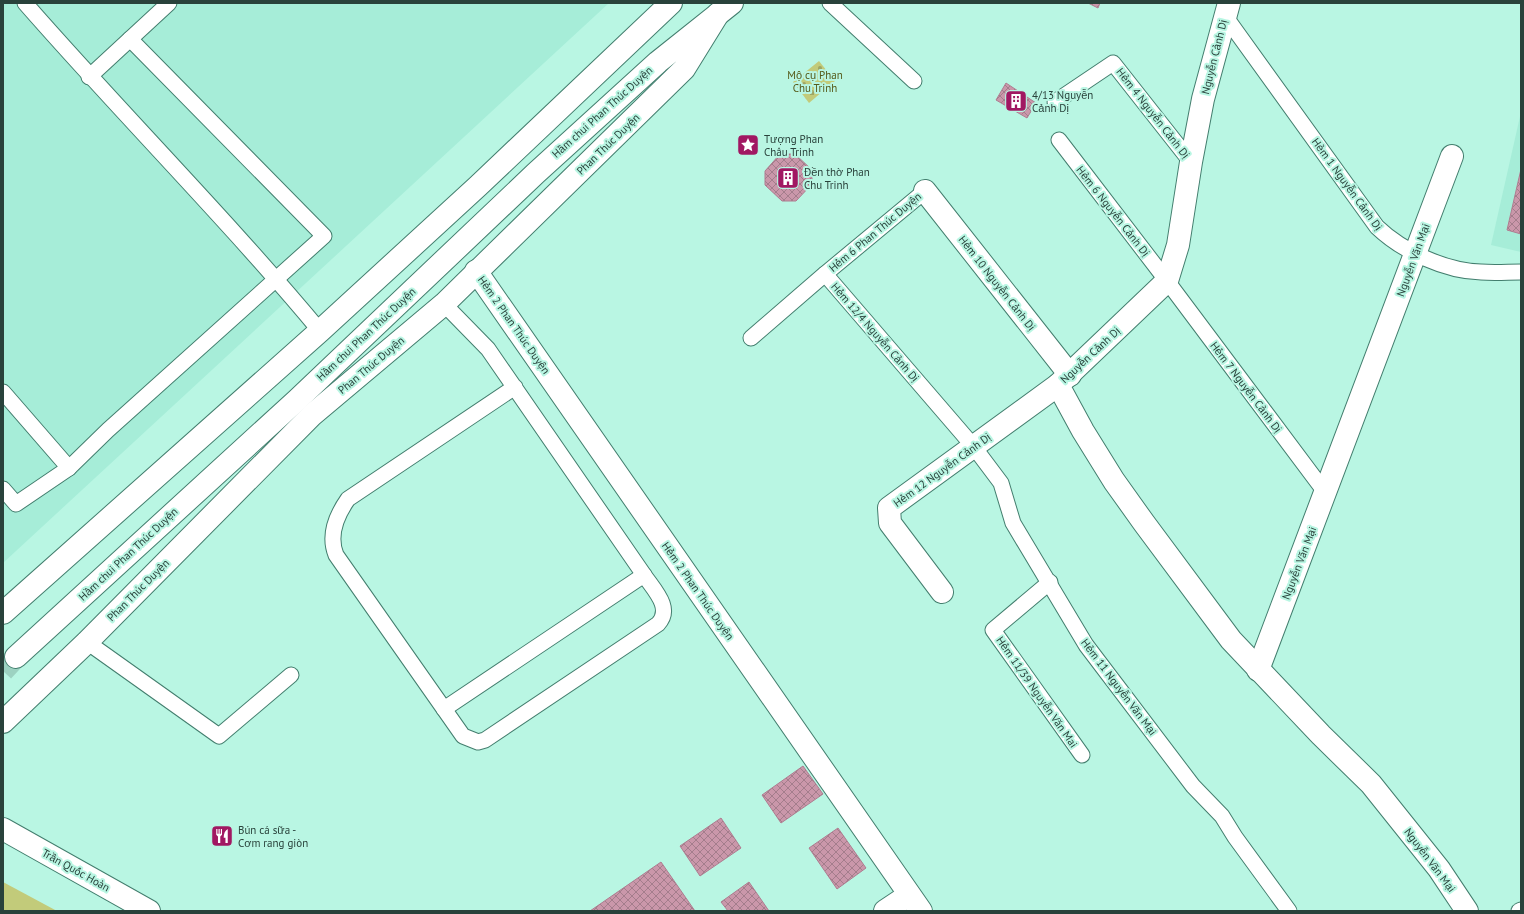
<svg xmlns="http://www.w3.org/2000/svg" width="1524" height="914" font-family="'PT Sans',sans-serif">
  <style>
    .built { fill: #a6edd8 }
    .cemetery { fill: url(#cemetery-stones) }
    .green { fill: #c2cb7a }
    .building { fill: url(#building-cross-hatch); stroke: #ae7d90 }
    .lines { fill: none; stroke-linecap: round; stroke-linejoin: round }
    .secondary-tunnel { stroke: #9cd2c1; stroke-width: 22; stroke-dasharray: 22 11; stroke-linecap: butt }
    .service-casing { stroke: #437e6e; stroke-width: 17 }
    .minor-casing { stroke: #437e6e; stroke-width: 24 }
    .secondary-casing { stroke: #437e6e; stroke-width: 24 }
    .primary-casing { stroke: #437e6e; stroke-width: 24 }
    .service { stroke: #fff; stroke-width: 15 }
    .minor { stroke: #fff; stroke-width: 22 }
    .secondary { stroke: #fff; stroke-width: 22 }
    .primary { stroke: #fff; stroke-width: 22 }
    .labels { text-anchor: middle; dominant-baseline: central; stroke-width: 4; stroke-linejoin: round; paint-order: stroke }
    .street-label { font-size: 11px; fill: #29423b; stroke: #b9f6e3 }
    .park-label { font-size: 11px; fill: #555b1b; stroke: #b9f6e3 }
    .poi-label { font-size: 11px; fill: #29423b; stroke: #b9f6e3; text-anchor: start }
  </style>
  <defs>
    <pattern id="cemetery-stones" width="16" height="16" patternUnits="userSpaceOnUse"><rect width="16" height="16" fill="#c2cb7a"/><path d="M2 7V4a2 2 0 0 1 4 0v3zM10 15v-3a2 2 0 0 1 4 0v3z" fill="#9ea665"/></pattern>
    <pattern id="building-cross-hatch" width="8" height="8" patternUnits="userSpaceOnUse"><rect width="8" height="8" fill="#ca97aa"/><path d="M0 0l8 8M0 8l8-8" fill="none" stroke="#a47d8c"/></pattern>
  </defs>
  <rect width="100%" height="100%" fill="#b9f6e3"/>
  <g class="built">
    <polygon points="3,3 609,3 3,563"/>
    <polygon points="1521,112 1521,252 1491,245"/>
  </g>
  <polygon class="cemetery" points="819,61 835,81 809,103 793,82"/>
  <polygon class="green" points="3,882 57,911 3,911"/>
  <g class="building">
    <polygon points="1088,3 1100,3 1098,8"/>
    <polygon points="1006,83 1036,103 1027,118 996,100"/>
    <polygon points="780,154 795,154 812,170 812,184 796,201 782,201 765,185 765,171"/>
    <polygon points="1521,169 1521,234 1507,230"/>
    <polygon points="803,766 823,794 781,823 762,795"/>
    <polygon points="721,818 741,848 700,876 680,846"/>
    <polygon points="838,828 866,868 837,889 809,848"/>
    <polygon points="661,862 695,911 590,911"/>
    <polygon points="749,882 769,911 728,911 721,902"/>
  </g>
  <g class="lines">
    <polyline class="secondary-tunnel" points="3,671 16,657"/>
    <g class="service-casing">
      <g id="service">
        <path d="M 25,3 C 122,114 226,218 320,331"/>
        <polyline points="830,3 914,81"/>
        <path d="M 1225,16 L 1377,227 C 1402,251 1445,271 1481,272 C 1494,273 1508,272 1521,272"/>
        <polyline points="89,77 169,3"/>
        <polyline points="1055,102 1113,63 1191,162"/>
        <polyline points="1059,140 1167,281 1325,492"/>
        <polyline points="825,274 925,191"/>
        <path d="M 444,304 L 488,349 L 644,575 C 654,590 673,608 658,624 L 485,740 L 478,742 L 463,736 L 336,555 C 328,535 336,516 348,499 L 515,387"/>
        <polyline points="751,338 825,274 974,447 1001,483 1013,523 1086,645 1193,786 1222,816 1235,837 1289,911"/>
        <polyline points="3,392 69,468"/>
        <polyline points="3,489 16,504 69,468 108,430 324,236 130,39"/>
        <polyline points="1050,582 993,630 1082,755"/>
        <polyline points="87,642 219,736 291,675"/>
        <polyline points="444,709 644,575"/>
        <polyline points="1519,911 1521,910"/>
      </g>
    </g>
    <g class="minor-casing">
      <g id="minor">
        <polyline points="1229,3 1203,99 1191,162 1178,245 1167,281 1058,385 1083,431 1114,481 1144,523 1231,640 1321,735 1371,784 1439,869 1467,911"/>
        <polyline points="925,191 1070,375"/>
        <polyline points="476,271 921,911"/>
        <polyline points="942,592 890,523 889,508 1058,385"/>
        <polyline points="1258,670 1452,156"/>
        <polyline points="885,911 909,895"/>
      </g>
    </g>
    <g class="secondary-casing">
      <g id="secondary">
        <polyline points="3,613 320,331 478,186 671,3"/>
        <polyline points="16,657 297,400 536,173 658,62 732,3"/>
        <polyline points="3,722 87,642 312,415 444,304 684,69 718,14"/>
      </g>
    </g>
    <g class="primary-casing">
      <polyline id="primary" points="3,829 149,911"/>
    </g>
    <use href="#service" class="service"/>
    <use href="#minor" class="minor"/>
    <use href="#secondary" class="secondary"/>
    <use href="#primary" class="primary"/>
  </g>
  <defs>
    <g id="building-square" transform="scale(1.15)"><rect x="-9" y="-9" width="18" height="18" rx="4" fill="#a11762" stroke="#b9f6e3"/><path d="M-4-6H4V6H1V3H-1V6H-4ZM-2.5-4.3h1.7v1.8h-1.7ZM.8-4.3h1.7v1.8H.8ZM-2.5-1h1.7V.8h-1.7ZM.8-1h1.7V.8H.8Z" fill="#fff"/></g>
    <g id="sight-square" transform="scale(1.15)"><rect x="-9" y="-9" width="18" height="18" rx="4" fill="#a11762" stroke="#b9f6e3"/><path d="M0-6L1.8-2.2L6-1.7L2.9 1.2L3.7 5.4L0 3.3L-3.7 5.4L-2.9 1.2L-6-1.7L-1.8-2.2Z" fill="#fff"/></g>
    <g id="restaurant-square" transform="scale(1.15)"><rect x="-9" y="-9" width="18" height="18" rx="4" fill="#a11762" stroke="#b9f6e3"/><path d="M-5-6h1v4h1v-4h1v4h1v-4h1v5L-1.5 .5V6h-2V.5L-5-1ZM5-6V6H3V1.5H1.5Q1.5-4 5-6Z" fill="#fff"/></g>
  </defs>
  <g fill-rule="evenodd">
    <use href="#building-square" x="1016" y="101"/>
    <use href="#sight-square" x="748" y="145"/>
    <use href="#building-square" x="788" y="178"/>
    <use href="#restaurant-square" x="222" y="836"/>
  </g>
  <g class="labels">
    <g class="street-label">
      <text transform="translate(1214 57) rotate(-76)">Nguyễn Cảnh Dị</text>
      <text transform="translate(602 112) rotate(-42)">Hầm chui Phan Thúc Duyện</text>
      <text transform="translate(1153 113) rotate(52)">Hẻm 4 Nguyễn Cảnh Dị</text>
      <text transform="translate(608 144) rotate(-44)">Phan Thúc Duyện</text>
      <text transform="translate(1347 184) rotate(54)">Hẻm 1 Nguyễn Cảnh Dị</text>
      <text transform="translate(1113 211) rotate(52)">Hẻm 6 Nguyễn Cảnh Dị</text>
      <text transform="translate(875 232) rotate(-40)">Hẻm 6 Phan Thúc Duyện</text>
      <text transform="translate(1413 260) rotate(-70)">Nguyễn Văn Mại</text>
      <text transform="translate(997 283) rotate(52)">Hẻm 10 Nguyễn Cảnh Dị</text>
      <text transform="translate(514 325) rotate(55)">Hẻm 2 Phan Thúc Duyện</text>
      <text transform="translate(875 332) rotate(49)">Hẻm 12/4 Nguyễn Cảnh Dị</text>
      <text transform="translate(366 334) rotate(-43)">Hầm chui Phan Thúc Duyện</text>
      <text transform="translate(1090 355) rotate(-43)">Nguyễn Cảnh Dị</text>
      <text transform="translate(371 365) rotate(-40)">Phan Thúc Duyện</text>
      <text transform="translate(1246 387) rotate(53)">Hẻm 7 Nguyễn Cảnh Dị</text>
      <text transform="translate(942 470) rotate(-36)">Hẻm 12 Nguyễn Cảnh Dị</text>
      <text transform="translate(128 554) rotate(-43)">Hầm chui Phan Thúc Duyện</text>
      <text transform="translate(1299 563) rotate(-69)">Nguyễn Văn Mại</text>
      <text transform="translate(138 590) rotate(-45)">Phan Thúc Duyện</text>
      <text transform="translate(698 591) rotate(55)">Hẻm 2 Phan Thúc Duyện</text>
      <text transform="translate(1119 687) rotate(53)">Hẻm 11 Nguyễn Văn Mại</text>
      <text transform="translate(1037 692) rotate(55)">Hẻm 11/39 Nguyễn Văn Mai</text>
      <text transform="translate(1430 860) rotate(53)">Nguyễn Văn Mại</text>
      <text transform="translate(76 870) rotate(29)">Trần Quốc Hoàn</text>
    </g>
    <g class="park-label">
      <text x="815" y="75">Mộ cụ Phan<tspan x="815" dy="13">Chu Trinh</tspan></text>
    </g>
    <g class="poi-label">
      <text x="1032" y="95">4/13 Nguyễn<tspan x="1032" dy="13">Cảnh Dị</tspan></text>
      <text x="764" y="139">Tượng Phan<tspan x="764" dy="13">Châu Trinh</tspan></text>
      <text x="804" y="172">Đền thờ Phan<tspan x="804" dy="13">Chu Trinh</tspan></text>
      <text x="238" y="830">Bún cá sữa -<tspan x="238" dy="13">Cơm rang giòn</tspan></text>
    </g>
  </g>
  <rect width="1524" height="914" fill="none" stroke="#29423b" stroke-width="8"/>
</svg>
